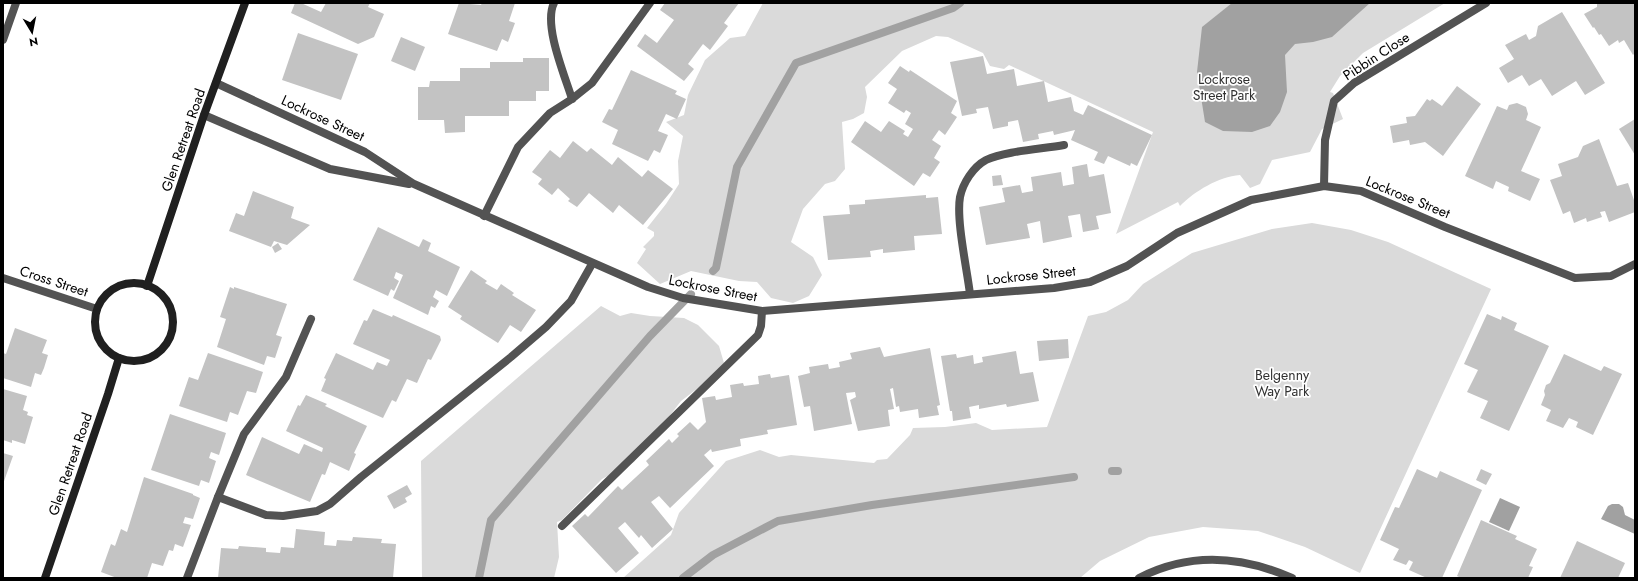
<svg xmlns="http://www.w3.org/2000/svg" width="1638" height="581" font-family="Jost,sans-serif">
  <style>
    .green { fill: #dadada }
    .water { fill: #a1a1a1 }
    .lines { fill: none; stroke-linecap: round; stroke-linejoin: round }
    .stream { stroke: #a1a1a1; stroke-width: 8 }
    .building { fill: #c3c3c3 }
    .lane { stroke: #535353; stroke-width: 8 }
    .street { stroke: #535353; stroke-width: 8 }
    .secondary { stroke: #202020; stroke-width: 8 }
    .labels { text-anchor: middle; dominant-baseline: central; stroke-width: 3.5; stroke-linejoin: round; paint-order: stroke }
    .street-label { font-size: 14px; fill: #000; stroke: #fff }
    .park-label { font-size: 14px; fill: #313131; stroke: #fff }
  </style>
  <rect width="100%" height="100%" fill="#fff"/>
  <g class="green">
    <path d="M 763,3 L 1445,3 L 1363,53 L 1340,76 L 1330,92 L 1333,93 L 1343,119 L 1322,129 L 1310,152 L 1272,160 L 1260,184 L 1250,188 L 1240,175 C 1218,177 1195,191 1180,206 L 1178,202 L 1116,234 L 1153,132 L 1009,65 L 1004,69 L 990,66 L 983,53 L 948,37 L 936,36 L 902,51 L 865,87 L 867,97 L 864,113 L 853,119 L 842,122 L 845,169 L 835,181 L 825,184 L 803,209 L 791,242 L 813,257 L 822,275 L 809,296 L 793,303 L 771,298 L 757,282 L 739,281 L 691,271 L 660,284 L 637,263 L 646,249 L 643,247 L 654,236 L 654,232 L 647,228 L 666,204 L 679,184 L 678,161 L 683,136 L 666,122 L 684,115 L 688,95 L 705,60 L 730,38 L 745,36 Z"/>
    <polygon points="1312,223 1351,230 1388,242 1491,289 1360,573 1305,547 1258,531 1203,527 1149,537 1100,561 1080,578 623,578 671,535 679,513 726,461 760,450 779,457 791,455 874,463 877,460 887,459 910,435 913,428 945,427 976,423 992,430 1047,427 1088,316 1106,312 1128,300 1143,284 1192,253 1272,229"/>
    <polygon points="601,306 620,316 631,313 650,316 684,318 698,325 719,346 724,363 706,382 681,401 634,462 602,479 562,520 557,522 559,557 554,578 422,578 421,461"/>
  </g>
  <g class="water">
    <polygon points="1232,3 1370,3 1332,37 1313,42 1295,44 1285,55 1287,92 1280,112 1270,126 1252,132 1223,131 1205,122 1197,72 1202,27"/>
    <polygon points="1500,498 1520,507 1509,531 1489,522"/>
    <polygon points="1612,504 1619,504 1623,507 1625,515 1635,520 1635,534 1601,519 1608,506"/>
  </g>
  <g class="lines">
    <g class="stream">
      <polyline points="713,271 716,268 737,167 796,63 953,8 960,3"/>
      <polyline points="1112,471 1118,471"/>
      <polyline points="479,578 491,520 650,336 691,294"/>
      <polyline points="683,578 713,555 778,521 872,505 1074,477"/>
    </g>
  </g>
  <g class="building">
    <polygon points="295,3 301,3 321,12 326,3 370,3 368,7 384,14 374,37 358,44 291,13"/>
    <polygon points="459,3 481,5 482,3 515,3 509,21 515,23 508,42 502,39 497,51 448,34"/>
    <polygon points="665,3 739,3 724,23 728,26 710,50 703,44 688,64 694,69 684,81 637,46 645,34 657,43 674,20 660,10"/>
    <polygon points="1597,3 1635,3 1635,53 1633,55 1624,40 1619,43 1618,40 1609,46 1601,34 1599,35 1594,27 1593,28 1584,14 1597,7"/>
    <polygon points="1562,12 1605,83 1585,95 1576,81 1552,96 1541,79 1529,86 1522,75 1508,83 1499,68 1514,59 1505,45 1526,34 1529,40 1536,36 1538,26"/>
    <polygon points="298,33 358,54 341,100 282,80"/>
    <polygon points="401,37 425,47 415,71 391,61"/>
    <polygon points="983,56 987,74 1014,69 1017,86 1044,81 1048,102 1071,97 1074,111 1083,115 1088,105 1152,135 1137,166 1131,163 1130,166 1108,156 1104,164 1094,160 1098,152 1071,140 1075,130 1054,135 1053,131 1038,134 1039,139 1023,142 1018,120 1008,122 1008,126 993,129 988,107 976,109 977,113 962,116 950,62"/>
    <polygon points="523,58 549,58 549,91 536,91 536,101 509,101 509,116 465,116 465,132 445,133 444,120 418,120 418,87 429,87 430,81 460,81 460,68 490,68 490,62 523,62"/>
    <polygon points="900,66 909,72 910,70 957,101 951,113 957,117 945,135 939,130 932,140 941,146 934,158 940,162 930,177 923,173 914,186 851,142 865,121 881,132 889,121 905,131 903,134 908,137 913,129 905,124 911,113 906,110 904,113 888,103 897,89 888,83"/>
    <polygon points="631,70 677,91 675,94 686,99 677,119 666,114 658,131 668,135 660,153 654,150 648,161 612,144 618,130 602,122 609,109 612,110"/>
    <polygon points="1457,86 1481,104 1443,156 1425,142 1410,145 1409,140 1393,143 1390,126 1407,123 1406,117 1415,116 1427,99 1430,101 1432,99 1442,106"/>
    <polygon points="1517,103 1526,107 1528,114 1526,120 1541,127 1521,171 1540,179 1530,201 1508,191 1509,187 1496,181 1493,189 1465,176 1497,106 1507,110 1509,105"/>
    <polygon points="1635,119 1635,155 1619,129"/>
    <polygon points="1599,139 1617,186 1628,183 1635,203 1635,212 1609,222 1605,211 1600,212 1602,217 1587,222 1586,218 1574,223 1570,211 1563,214 1550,180 1562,176 1558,164 1578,157 1583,146"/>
    <polygon points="573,141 587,152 591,148 612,165 618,157 642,177 648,170 673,189 643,225 619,205 613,213 589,193 577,207 568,201 570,199 558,188 552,195 538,184 542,179 532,172 550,150 560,158"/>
    <polygon points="1087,164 1089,177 1104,174 1111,213 1096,216 1099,229 1083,232 1080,214 1068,216 1072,237 1043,243 1040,221 1027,224 1030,238 986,245 979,207 1005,202 1002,188 1020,185 1022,193 1033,191 1031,177 1061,172 1063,186 1074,184 1072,167"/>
    <polygon points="1001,175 1003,185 993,186 992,176"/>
    <polygon points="253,191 294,207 291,218 310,225 287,245 274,241 271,247 229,231 236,213 244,216"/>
    <polygon points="926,195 926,198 938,197 942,234 914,236 915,250 883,253 883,249 870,251 871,257 828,260 823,216 850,214 849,205 865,204 865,200"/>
    <polygon points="378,227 419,247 423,239 431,243 428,251 460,267 447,296 436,290 433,297 439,301 435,308 431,306 428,315 393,298 403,275 396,272 394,278 399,281 394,291 391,289 388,296 353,280"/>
    <polygon points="278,243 282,249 275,253 272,247"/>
    <polygon points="471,270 487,281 485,283 497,290 501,284 514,293 512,295 536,310 521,332 510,325 498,343 460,319 462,316 448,307"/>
    <polygon points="230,287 234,289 234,287 287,304 276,335 282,337 275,358 267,356 264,365 217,347 226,319 220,317"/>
    <polygon points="373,309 392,317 393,315 440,336 441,340 431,360 428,359 417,383 407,379 396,402 392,400 383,418 321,391 326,379 324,378 336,353 373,370 377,362 387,366 390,360 353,344 364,320 367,321"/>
    <polygon points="1487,314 1501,320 1502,316 1517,323 1514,330 1549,346 1509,431 1480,418 1488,401 1467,392 1478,370 1464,364"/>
    <polygon points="15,328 47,340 42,353 48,355 44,368 41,375 35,373 31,387 3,378 3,353 6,354"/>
    <polygon points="1068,339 1069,358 1039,361 1037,341"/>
    <polygon points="880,347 884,357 930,348 940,405 937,406 939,415 919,418 918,409 900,412 899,406 896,407 893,388 890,389 894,409 888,410 890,426 858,431 850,400 856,397 855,392 846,393 852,424 814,431 810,406 804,407 798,376 810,373 809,367 828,364 829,369 840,367 839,362 852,359 850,353"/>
    <polygon points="1016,351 1020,374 1033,372 1039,401 1007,407 1006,404 979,409 979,405 969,407 971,418 953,421 952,411 950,411 941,356 956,354 957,358 973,355 974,364 983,362 982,357"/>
    <polygon points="208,353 263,372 256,393 247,391 238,415 230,412 227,422 179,406 189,377 198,380"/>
    <polygon points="1564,354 1601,371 1604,366 1622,374 1593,435 1576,427 1578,422 1569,418 1563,428 1546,421 1551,410 1541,405 1545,395 1544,391 1546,385 1550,383"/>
    <polygon points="770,374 771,378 789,375 797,425 767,430 768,434 740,439 741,446 712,452 711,449 704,455 714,466 670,508 659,496 651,502 673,529 652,548 641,535 639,538 625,522 618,528 639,553 616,573 572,526 585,514 588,517 618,486 622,490 649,465 646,461 669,439 672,443 679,436 677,434 690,422 698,430 706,422 702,398 715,396 716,400 732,397 730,385 743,383 744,386 759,384 758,376"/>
    <polygon points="3,389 27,396 23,410 28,412 27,415 33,417 25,444 12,440 12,443 3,440"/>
    <polygon points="306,395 327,404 325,406 367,426 354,453 356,454 349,471 330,462 325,475 322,474 310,502 246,475 262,437 299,454 304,444 322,452 323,448 286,431 298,405 300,406"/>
    <polygon points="170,414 226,433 219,455 211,452 209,458 216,461 209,483 201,480 199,486 151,470"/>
    <polygon points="3,453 13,456 3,484"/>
    <polygon points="1417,469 1437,478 1440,471 1482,490 1442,578 1427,578 1409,570 1413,562 1409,560 1406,565 1393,560 1399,549 1380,540 1395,507 1399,508"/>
    <polygon points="1481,469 1492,474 1486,485 1476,480"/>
    <polygon points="144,477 193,494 193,495 200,498 193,519 185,517 183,523 191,525 183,547 175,544 173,551 169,550 163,566 152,563 147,578 117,578 101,572 111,544 115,546 121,529 127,532"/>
    <polygon points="407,485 412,494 405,498 407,502 394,509 387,496"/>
    <polygon points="1481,520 1517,536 1515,539 1537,549 1529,566 1533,567 1528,578 1461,578 1457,576"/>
    <polygon points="296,529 325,532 324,545 336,546 337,540 352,541 353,537 382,539 381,543 396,544 393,578 218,578 221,548 238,549 239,546 266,548 266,552 280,553 281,547 294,548"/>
    <polygon points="1577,541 1625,563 1618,578 1560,578"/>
  </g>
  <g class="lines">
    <g class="lane">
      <path d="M 970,294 C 967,269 956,220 960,197 C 963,183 973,167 986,160 C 1005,151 1042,149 1064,145"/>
      <polyline points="562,526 758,335 761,326 762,311"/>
    </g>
    <g class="street">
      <path d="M 554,3 C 543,25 565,76 572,99"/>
      <polyline points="3,40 16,3"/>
      <polyline points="216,83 365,152 414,184 648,287 683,298 762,311 1054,288 1090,282 1127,266 1177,233 1251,200 1324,186 1361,191 1445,227 1575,278 1611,276 1635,264"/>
      <polyline points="204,115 330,169 409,184"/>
      <polyline points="1324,186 1325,140 1334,101 1354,83 1486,3"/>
      <polyline points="484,216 518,147 550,113 572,99 592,83 650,3"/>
      <polyline points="3,278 97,309"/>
      <polyline points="218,497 244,434 286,377 311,319"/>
      <polyline points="187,578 218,497 266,515 283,516 317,511 330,504 361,477 511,357 546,327 571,301 592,264"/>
      <path d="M 1139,578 C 1189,552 1242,556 1292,578"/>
    </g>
    <g class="secondary">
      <circle cx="134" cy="322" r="39"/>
      <polyline points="147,286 204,115 245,3"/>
      <polyline points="45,578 108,394 119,358"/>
    </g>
  </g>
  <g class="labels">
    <g class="street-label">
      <text transform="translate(1376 56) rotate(-33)">Pibbin Close</text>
      <text transform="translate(323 118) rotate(25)">Lockrose Street</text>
      <text transform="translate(183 140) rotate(-71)">Glen Retreat Road</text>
      <text transform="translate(1408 197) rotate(22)">Lockrose Street</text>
      <text transform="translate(1031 275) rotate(-6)">Lockrose Street</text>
      <text transform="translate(54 281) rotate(18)">Cross Street</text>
      <text transform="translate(713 288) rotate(11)">Lockrose Street</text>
      <text transform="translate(70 464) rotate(-71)">Glen Retreat Road</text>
    </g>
    <g class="park-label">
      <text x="1224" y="79">Lockrose<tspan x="1224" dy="16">Street Park</tspan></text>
      <text x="1282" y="375">Belgenny<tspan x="1282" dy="16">Way Park</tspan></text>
    </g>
  </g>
  <rect width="1638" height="581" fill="none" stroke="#000000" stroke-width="8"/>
  <g transform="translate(32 32) rotate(170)" stroke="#ffffff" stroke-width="3" paint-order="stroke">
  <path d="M0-3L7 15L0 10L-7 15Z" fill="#000000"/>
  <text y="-6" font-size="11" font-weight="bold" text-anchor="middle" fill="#000000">N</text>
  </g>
</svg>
